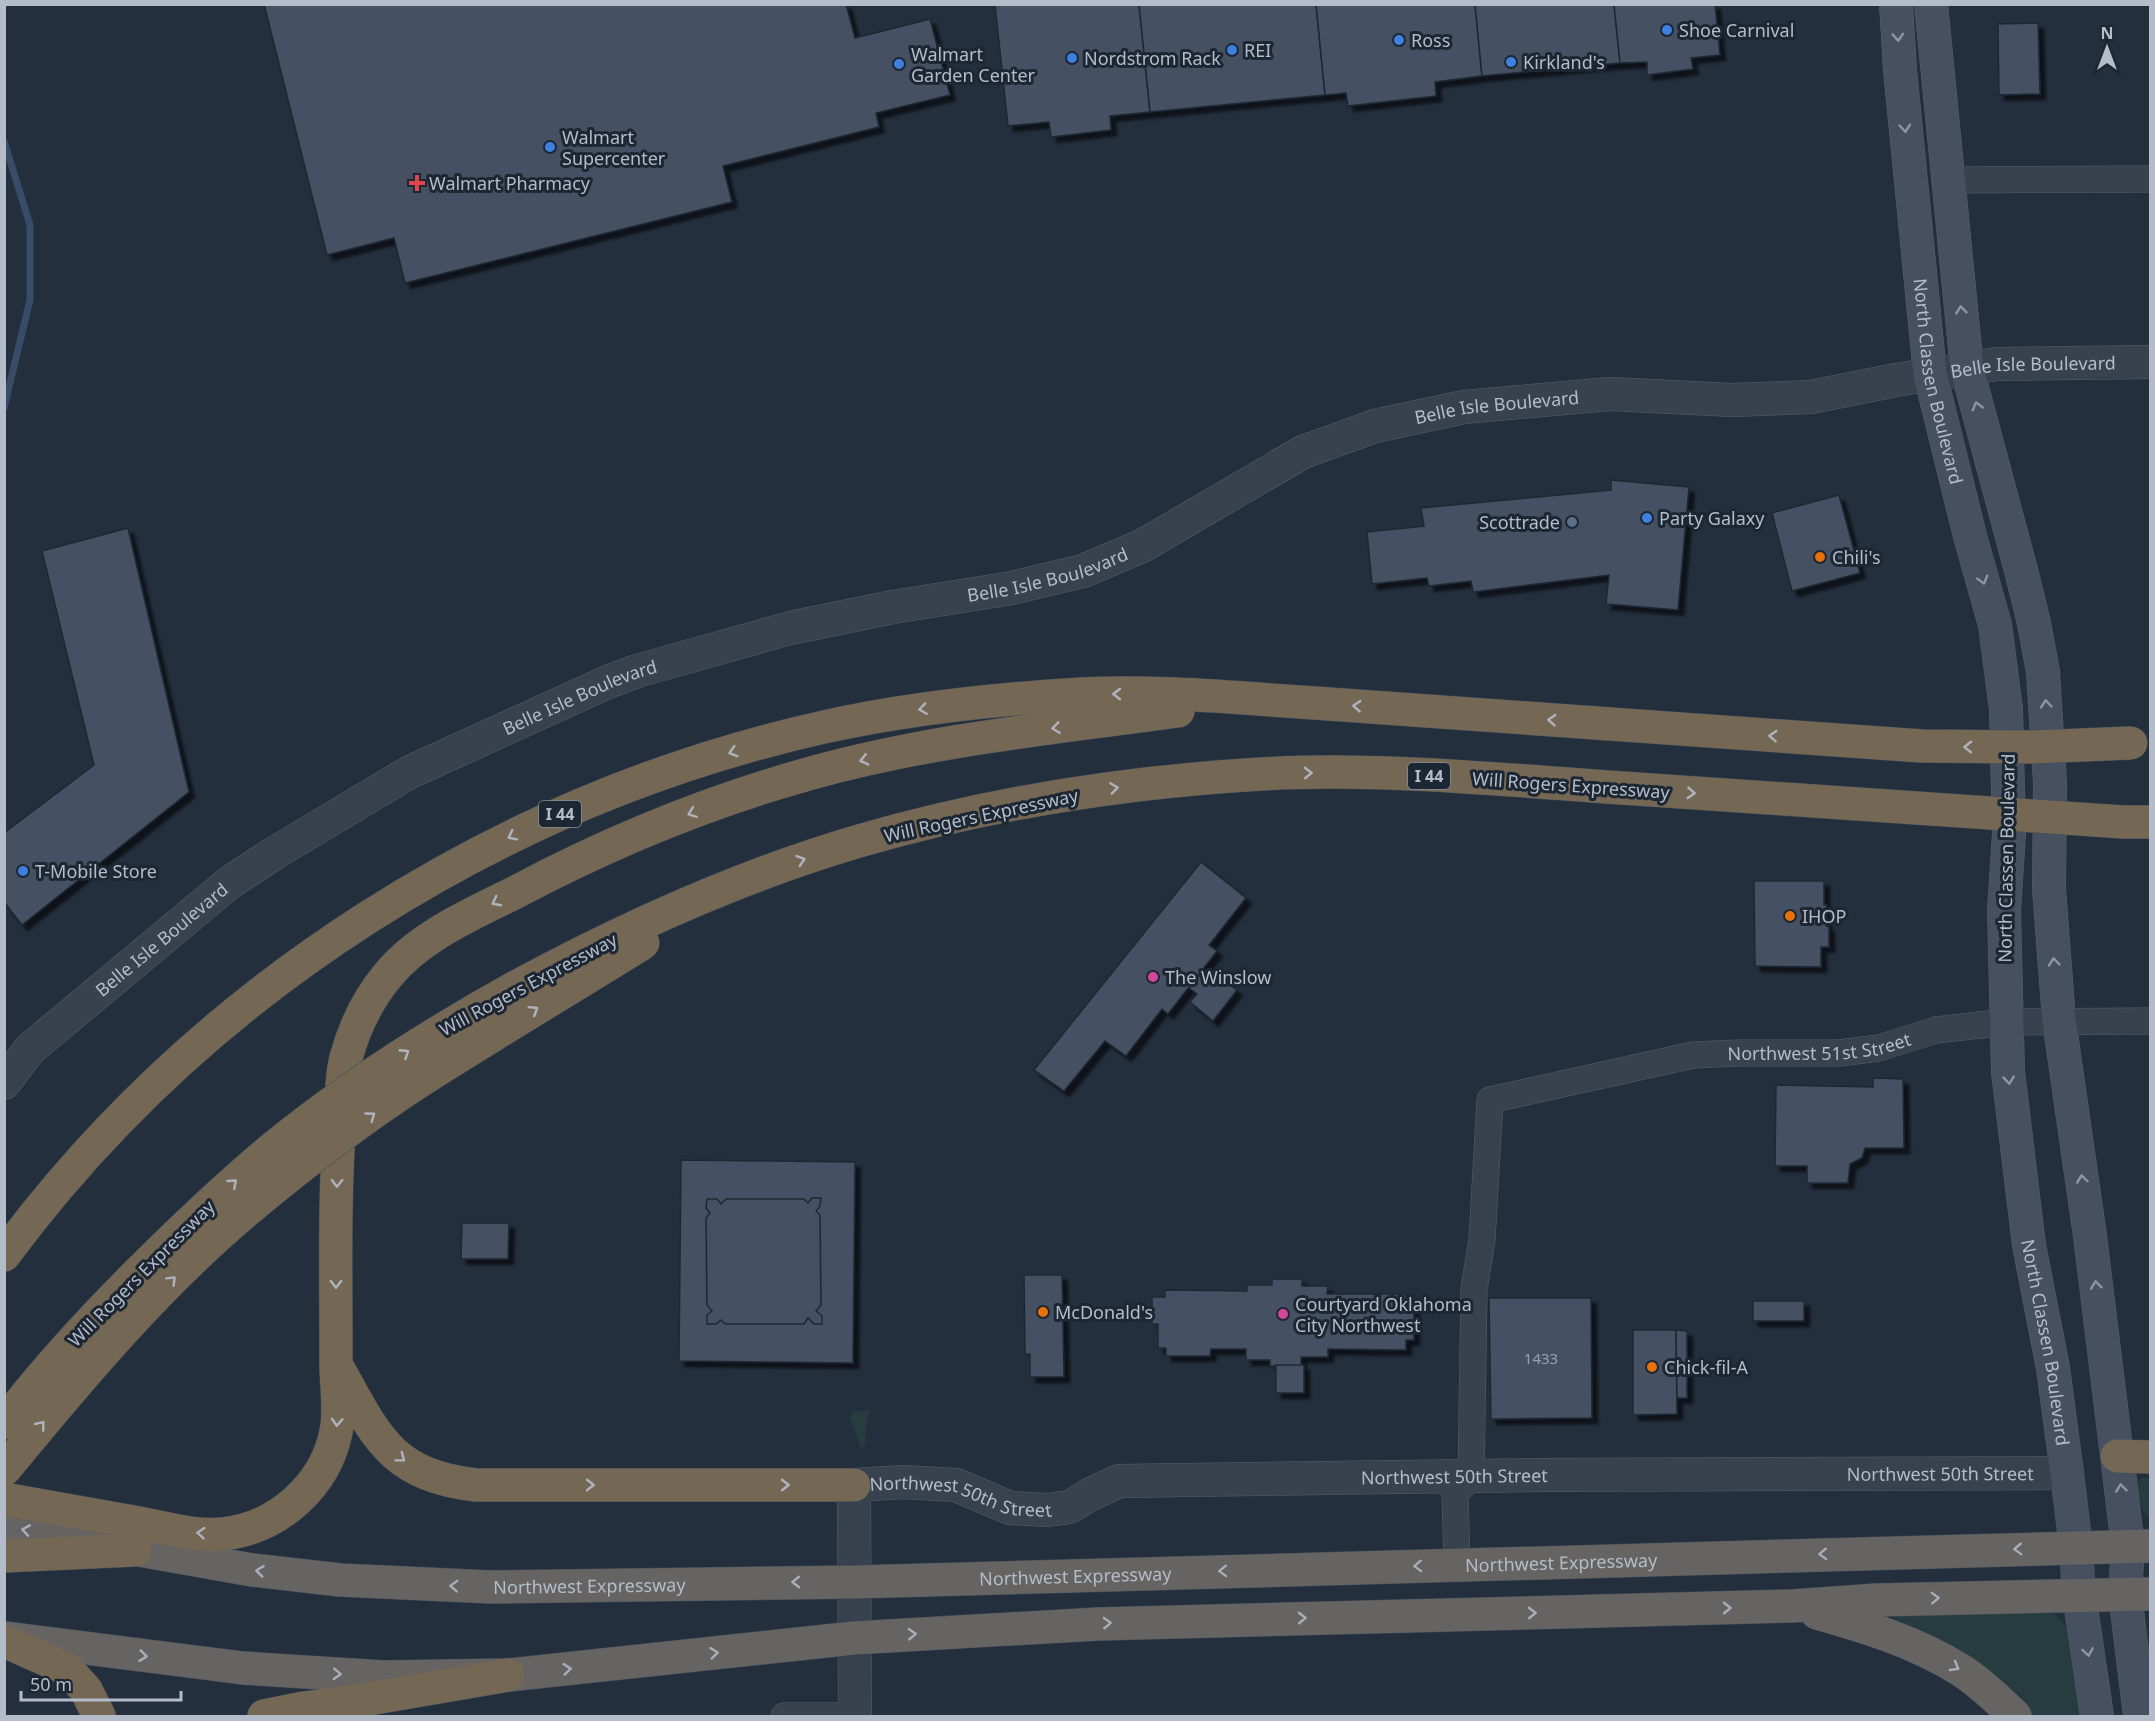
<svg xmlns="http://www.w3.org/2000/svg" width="2155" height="1721" font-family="'Noto Sans',sans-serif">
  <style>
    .green { fill: #263c3f }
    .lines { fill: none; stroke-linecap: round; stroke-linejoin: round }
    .stream { stroke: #394c67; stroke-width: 7 }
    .building { fill: #455162; stroke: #1f2835; stroke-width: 1.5; filter: url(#shadow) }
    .minor-casing { stroke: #565f6c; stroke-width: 27 }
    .tertiary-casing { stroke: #565f6c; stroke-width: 34 }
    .secondary-casing { stroke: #565f6c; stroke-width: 34 }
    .trunk-casing { stroke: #434c59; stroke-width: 34 }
    .motorway-casing { stroke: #434c59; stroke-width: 34 }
    .minor { stroke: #38414e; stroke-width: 26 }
    .tertiary { stroke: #38414e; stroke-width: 33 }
    .secondary { stroke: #465061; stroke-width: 33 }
    .trunk { stroke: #656462; stroke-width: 33 }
    .motorway { stroke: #746855; stroke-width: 33 }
    .motorway-bridge-casing { stroke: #434c59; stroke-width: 34; stroke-linecap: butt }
    .motorway-bridge { stroke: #746855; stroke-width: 33 }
    .oneway { stroke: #8e96a5 }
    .oneway2 { stroke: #aeb4bd }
    .oneway3 { stroke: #a8afba }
    .shop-dot { fill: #3f7fe0; stroke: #1d2633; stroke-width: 2 }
    .health-dot { fill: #e0444e; stroke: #1d2633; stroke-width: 2 }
    .service-dot { fill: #5c6f8a; stroke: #1d2633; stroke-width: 2 }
    .food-dot { fill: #e8710a; stroke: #1d2633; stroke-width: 2 }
    .hotel-dot { fill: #d1479c; stroke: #1d2633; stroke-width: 2 }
    .labels { text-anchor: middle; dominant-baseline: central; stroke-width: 6; stroke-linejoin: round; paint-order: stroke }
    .number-label { font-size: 15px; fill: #98a1af }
    .shield { fill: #1d2633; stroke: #878f9c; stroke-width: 1.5 }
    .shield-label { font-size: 16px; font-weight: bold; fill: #b4bcc9 }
    .poi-label { font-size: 18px; fill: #b4bcc9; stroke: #1d2633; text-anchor: start }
    .street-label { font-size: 18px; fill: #b4bcc9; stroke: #1d2633 }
  </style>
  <defs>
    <filter id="shadow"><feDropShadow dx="5.5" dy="5.5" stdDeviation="1.5" flood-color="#0009"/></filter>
  </defs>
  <rect width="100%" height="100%" fill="#242f3e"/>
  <g class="green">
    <polygon points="870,1410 866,1425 865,1446 861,1448 850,1418 853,1412"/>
    <path d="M 2141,1478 L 2150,1478 L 2150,1518 C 2139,1512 2139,1495 2137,1483 Z"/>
    <path d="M 2042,1608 C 2054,1613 2062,1617 2067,1630 L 2082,1716 L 2032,1716 L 2012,1696 L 1894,1622 L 1896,1613 Z"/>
  </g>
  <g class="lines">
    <polyline class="stream" points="4,141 30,225 30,300 4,408"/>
  </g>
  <g class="building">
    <polygon points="264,4 846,4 855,38 930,19 950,95 876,113 879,127 723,166 732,202 405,283 394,238 327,255"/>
    <polygon points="995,4 1139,4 1150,112 1110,116 1111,130 1051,137 1049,122 1008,126"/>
    <polygon points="1139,4 1316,4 1325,95 1150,112"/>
    <polygon points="1316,4 1475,4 1482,76 1435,82 1436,96 1348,106 1346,93 1325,95"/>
    <polygon points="1475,4 1614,4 1620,63 1482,76"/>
    <polygon points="1614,4 1715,4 1720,55 1691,58 1693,69 1647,75 1647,62 1620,63"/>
    <polygon points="2038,23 2040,94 1999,95 1998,24"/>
    <polygon points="1611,480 1689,487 1678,610 1606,604 1609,575 1473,592 1471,581 1429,586 1427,578 1372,584 1367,532 1424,526 1421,508 1611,490"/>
    <polygon points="1839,495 1860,573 1792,591 1772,513"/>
    <polygon points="128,528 189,792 22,925 4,902 4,833 94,765 42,551"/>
    <polygon points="1201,862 1246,898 1209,945 1217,951 1168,1014 1162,1009 1126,1056 1105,1041 1064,1091 1034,1070"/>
    <polygon points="1754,881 1824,881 1824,905 1827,905 1826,926 1829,927 1829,947 1821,947 1821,967 1755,966"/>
    <polygon points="1201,973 1209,981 1214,974 1237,990 1213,1021 1190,1002 1197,994 1189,988"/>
    <polygon points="1873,1078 1903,1079 1904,1148 1865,1148 1862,1158 1850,1164 1848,1183 1807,1183 1807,1166 1775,1166 1776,1085 1873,1087"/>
    <polygon points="681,1160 855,1162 853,1363 679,1361"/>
    <polygon points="812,1198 821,1198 820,1206 816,1211 820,1215 821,1305 816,1311 822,1316 822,1324 814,1324 808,1318 804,1324 725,1324 721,1320 716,1324 707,1324 707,1315 712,1311 707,1305 706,1218 710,1213 706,1208 707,1199 717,1199 721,1204 726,1199 804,1199 808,1203"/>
    <polygon points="462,1223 509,1223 508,1259 461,1259"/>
    <polygon points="1024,1275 1062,1275 1064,1377 1030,1377 1030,1354 1025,1354"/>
    <polygon points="1272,1279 1302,1279 1302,1286 1328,1286 1327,1294 1406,1294 1406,1305 1414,1305 1414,1340 1406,1340 1406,1350 1328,1349 1328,1357 1301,1357 1301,1366 1270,1366 1270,1360 1246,1360 1246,1349 1211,1349 1210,1356 1166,1356 1166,1348 1158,1348 1158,1324 1152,1324 1152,1297 1165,1297 1165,1290 1247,1291 1247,1285 1272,1285"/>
    <polygon points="1489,1298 1591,1298 1592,1418 1491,1419"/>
    <rect x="1753" y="1301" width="51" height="20"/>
    <polygon points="1633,1330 1676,1330 1677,1414 1633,1415"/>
    <polygon points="1676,1330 1687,1331 1687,1398 1677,1398"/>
    <rect x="1276" y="1365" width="28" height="28"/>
  </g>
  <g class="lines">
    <g class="minor-casing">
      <g id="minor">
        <polyline points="1949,180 2150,179"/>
        <path id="s1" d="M 1457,1564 L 1455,1494 L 1471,1477 L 1474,1289 L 1482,1240 L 1490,1100 L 1693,1055 L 1738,1053 L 1839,1053 L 1879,1048 L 1936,1030 L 2006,1022 L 2150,1021"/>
        <polyline points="784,1716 855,1716"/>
      </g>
    </g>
    <g class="tertiary-casing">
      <g id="tertiary">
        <path id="s2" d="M 4,1083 L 30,1049 L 229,883 L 273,854 L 410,772 L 610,681 L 637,671 L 790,628 L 893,607 L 1012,588 L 1083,571 L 1142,546 L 1303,452 L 1375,426 L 1464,407 L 1610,394 L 1732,400 L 1811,397 L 1896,380 L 1997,364 L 2150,362"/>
        <path id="s3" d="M 855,1716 L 854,1485 L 903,1482 L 956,1485 L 1010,1508 L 1047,1510 L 1070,1507 L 1089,1495 L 1119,1481 L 1541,1475 L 2067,1473"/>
      </g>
    </g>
    <g class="secondary-casing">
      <g id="secondary">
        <path id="s4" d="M 1896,4 L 1900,70 L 1930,374 L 1970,536 L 1995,625 L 2006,709 L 2009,834 L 2004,910 L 2008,1072 L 2029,1245 L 2053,1368 L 2067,1473 L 2076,1548 L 2079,1594 L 2097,1716"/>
        <polyline points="1931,4 1967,369 2022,574 2034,623 2043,672 2050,783 2049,889 2059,1020 2090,1236 2117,1456 2128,1547 2125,1594 2140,1716"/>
      </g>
    </g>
    <g class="trunk-casing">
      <g id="trunk">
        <path id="s5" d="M 4,1526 L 252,1570 L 340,1580 L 491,1587 L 855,1582 L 2150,1546"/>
        <path d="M 1817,1613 C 1867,1627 1915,1642 1959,1669 C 1980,1682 1998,1700 2015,1716"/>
        <polyline points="6,1638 243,1668 384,1677 508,1675 854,1638 1098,1624 1792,1606 1877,1600 2150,1594"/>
      </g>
    </g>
    <g class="motorway-casing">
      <g id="motorway">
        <polyline points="2123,822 2150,822"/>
        <path d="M 4,1255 C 202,988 501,799 824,727 C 909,708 996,699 1082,694 C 1159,690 1238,698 1315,703 C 1413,710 1512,717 1610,724"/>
        <path d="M 338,1368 C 376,1436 390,1475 476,1485 L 854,1485"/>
        <polyline points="2117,1456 2150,1457"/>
        <path d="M 4,1499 C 49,1507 94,1515 139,1523 C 166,1528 195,1537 223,1534 C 278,1528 325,1486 336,1432 C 341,1409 335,1380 336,1356 C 336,1276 334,1196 340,1117 C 342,1098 341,1076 346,1058 C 354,1028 368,999 388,975 C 420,936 472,914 516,892 C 608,843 708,802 808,774 C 928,740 1054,728 1178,711"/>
        <polyline points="4,1556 135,1550"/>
        <polyline points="4,1641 67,1669 86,1690 99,1716"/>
        <polyline points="264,1716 304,1708 363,1700 508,1675"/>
      </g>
    </g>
    <use href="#minor" class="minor"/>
    <use href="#tertiary" class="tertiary"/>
    <use href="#secondary" class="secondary"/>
    <use href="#trunk" class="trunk"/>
    <use href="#motorway" class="motorway"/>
    <g class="motorway-bridge-casing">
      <g id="motorway-bridge">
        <polyline points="1610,724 1922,746 2032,747 2131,743"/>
        <path d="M 4,1423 C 45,1370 90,1321 136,1275 C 180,1231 225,1188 273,1148 C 349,1086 431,1034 516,987 C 625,928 740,876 859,841 C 990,803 1125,782 1261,774 C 1381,767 1503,780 1622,788 C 1789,799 1956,811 2123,822"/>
        <path d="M 4,1470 C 79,1379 155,1288 245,1212 C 301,1165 361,1119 423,1079 C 495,1033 569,989 643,943"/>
      </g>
    </g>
    <use href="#motorway-bridge" class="motorway-bridge"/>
  </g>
  <defs><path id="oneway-chevron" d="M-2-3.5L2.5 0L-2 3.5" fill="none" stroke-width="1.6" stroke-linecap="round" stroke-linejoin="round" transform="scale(1.5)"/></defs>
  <g class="oneway">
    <use href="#oneway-chevron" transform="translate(1898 37) rotate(86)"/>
    <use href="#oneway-chevron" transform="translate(1905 128) rotate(85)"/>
    <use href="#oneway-chevron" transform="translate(1961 310) rotate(-96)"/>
    <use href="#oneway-chevron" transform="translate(1977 406) rotate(-105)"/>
    <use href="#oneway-chevron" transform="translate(1983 580) rotate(74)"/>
    <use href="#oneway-chevron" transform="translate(2046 704) rotate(-95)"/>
    <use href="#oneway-chevron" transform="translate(2054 962) rotate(-95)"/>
    <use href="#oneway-chevron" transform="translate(2009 1080) rotate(84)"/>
    <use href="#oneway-chevron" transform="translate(2082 1179) rotate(-98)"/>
    <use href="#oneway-chevron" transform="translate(2096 1285) rotate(-97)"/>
    <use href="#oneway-chevron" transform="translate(2121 1488) rotate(-97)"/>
    <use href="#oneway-chevron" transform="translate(2088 1652) rotate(81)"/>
  </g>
  <g class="oneway2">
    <use href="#oneway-chevron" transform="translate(1117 694) rotate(180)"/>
    <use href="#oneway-chevron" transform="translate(1357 706) rotate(-176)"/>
    <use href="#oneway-chevron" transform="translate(923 709) rotate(172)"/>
    <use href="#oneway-chevron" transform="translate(1552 720) rotate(-176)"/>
    <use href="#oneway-chevron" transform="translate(1056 728) rotate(172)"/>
    <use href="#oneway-chevron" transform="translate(1773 736) rotate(-176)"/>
    <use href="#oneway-chevron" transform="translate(1968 747) rotate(-179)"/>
    <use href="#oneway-chevron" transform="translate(733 752) rotate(163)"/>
    <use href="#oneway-chevron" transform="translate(864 760) rotate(167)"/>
    <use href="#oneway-chevron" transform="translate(1308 773) rotate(-1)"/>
    <use href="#oneway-chevron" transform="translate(1114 788) rotate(-8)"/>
    <use href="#oneway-chevron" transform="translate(1691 793) rotate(4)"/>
    <use href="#oneway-chevron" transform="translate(692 813) rotate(159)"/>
    <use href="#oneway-chevron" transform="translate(512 836) rotate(153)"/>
    <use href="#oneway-chevron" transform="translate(801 860) rotate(-19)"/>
    <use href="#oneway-chevron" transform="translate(496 902) rotate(152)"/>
    <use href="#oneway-chevron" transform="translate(534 1010) rotate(-32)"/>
    <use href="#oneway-chevron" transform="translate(405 1053) rotate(-33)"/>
    <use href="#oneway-chevron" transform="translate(371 1116) rotate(-36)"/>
    <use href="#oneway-chevron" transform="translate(233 1183) rotate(-41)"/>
    <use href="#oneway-chevron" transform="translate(337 1183) rotate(91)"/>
    <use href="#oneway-chevron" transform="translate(172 1280) rotate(-45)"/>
    <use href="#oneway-chevron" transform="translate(336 1284) rotate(90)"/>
    <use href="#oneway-chevron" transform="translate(337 1422) rotate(93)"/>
    <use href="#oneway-chevron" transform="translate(41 1425) rotate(-51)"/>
    <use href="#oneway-chevron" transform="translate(401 1458) rotate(37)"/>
    <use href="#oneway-chevron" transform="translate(590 1485)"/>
    <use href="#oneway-chevron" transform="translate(785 1485)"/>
    <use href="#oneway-chevron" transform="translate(201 1533) rotate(-175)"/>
  </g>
  <g class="oneway3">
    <use href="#oneway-chevron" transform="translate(26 1530) rotate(-170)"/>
    <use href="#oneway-chevron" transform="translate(2018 1549) rotate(178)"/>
    <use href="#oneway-chevron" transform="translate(1823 1554) rotate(178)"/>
    <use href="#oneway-chevron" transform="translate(1418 1566) rotate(178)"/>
    <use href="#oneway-chevron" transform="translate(260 1571) rotate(-173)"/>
    <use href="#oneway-chevron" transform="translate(1223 1571) rotate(178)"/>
    <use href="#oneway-chevron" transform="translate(796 1582) rotate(179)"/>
    <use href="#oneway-chevron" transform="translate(454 1586) rotate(-178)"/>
    <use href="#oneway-chevron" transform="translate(1935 1598) rotate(-2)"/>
    <use href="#oneway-chevron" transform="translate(1727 1608) rotate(-1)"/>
    <use href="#oneway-chevron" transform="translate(1532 1613) rotate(-1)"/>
    <use href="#oneway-chevron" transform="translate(1302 1618) rotate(-1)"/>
    <use href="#oneway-chevron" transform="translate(1107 1623) rotate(-2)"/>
    <use href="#oneway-chevron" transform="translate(912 1634) rotate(-3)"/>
    <use href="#oneway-chevron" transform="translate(714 1653) rotate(-6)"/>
    <use href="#oneway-chevron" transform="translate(143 1656) rotate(7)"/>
    <use href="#oneway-chevron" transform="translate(1955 1667) rotate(30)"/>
    <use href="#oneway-chevron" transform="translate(567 1669) rotate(-6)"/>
    <use href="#oneway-chevron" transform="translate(337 1674) rotate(3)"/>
  </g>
  <g class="shop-dot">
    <circle cx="1667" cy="30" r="6"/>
    <circle cx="1399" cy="40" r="6"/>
    <circle cx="1232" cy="50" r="6"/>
    <circle cx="1072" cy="58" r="6"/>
    <circle cx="1511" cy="62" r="6"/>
    <circle cx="899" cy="64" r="6"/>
    <circle cx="550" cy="147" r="6"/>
    <circle cx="1647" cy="518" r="6"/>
    <circle cx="23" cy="871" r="6"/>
  </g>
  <path class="health-dot" d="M414 174h6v6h6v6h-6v6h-6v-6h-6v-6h6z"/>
  <circle class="service-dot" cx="1572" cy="522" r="6"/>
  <g class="food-dot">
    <circle cx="1820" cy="557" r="6"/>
    <circle cx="1790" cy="916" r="6"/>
    <circle cx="1043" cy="1312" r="6"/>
    <circle cx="1652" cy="1367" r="6"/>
  </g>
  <g class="hotel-dot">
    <circle cx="1153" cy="977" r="6"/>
    <circle cx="1283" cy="1314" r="6"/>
  </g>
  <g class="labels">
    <g class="number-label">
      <text x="1541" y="1358">1433</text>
    </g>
    <g class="shield">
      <rect x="1408" y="763" width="42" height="26" rx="4.5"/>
      <rect x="539" y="801" width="42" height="26" rx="4.5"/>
    </g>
    <g class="shield-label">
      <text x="1429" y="776">I 44</text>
      <text x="560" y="814">I 44</text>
    </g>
    <g class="poi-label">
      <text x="1679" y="30">Shoe Carnival</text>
      <text x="1411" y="40">Ross</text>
      <text x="1244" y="50">REI</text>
      <text x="911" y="54">Walmart<tspan x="911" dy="21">Garden Center</tspan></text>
      <text x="1084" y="58">Nordstrom Rack</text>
      <text x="1523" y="62">Kirkland's</text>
      <text x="562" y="137">Walmart<tspan x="562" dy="21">Supercenter</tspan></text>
      <text x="429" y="183">Walmart Pharmacy</text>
      <text x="1659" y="518">Party Galaxy</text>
      <text x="1560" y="522" text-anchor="end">Scottrade</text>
      <text x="1832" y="557">Chili's</text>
      <text x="35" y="871">T-Mobile Store</text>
      <text x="1802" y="916">IHOP</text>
      <text x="1165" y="977">The Winslow</text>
      <text x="1295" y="1304">Courtyard Oklahoma<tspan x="1295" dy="21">City Northwest</tspan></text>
      <text x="1055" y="1312">McDonald's</text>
      <text x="1664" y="1367">Chick-fil-A</text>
    </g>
    <g class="street-label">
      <text stroke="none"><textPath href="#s2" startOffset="2211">Belle Isle Boulevard</textPath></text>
      <text stroke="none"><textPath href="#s4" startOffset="380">North Classen Boulevard</textPath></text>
      <text stroke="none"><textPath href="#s2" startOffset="1671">Belle Isle Boulevard</textPath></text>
      <text stroke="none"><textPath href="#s2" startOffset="1185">Belle Isle Boulevard</textPath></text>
      <text stroke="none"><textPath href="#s2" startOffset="700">Belle Isle Boulevard</textPath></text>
      <text transform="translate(1571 785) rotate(4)">Will Rogers Expressway</text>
      <text transform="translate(981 815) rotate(-12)">Will Rogers Expressway</text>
      <text transform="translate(2006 858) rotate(-89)">North Classen Boulevard</text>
      <text stroke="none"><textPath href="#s2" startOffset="214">Belle Isle Boulevard</textPath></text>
      <text transform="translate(528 984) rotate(-28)">Will Rogers Expressway</text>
      <text stroke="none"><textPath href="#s1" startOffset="806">Northwest 51st Street</textPath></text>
      <text transform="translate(141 1273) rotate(-45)">Will Rogers Expressway</text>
      <text stroke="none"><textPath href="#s4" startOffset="1352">North Classen Boulevard</textPath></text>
      <text stroke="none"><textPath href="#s3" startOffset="1329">Northwest 50th Street</textPath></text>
      <text stroke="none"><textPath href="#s3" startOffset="843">Northwest 50th Street</textPath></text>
      <text stroke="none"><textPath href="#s3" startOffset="340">Northwest 50th Street</textPath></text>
      <text stroke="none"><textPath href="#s5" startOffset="1562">Northwest Expressway</textPath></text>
      <text stroke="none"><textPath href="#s5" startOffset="1076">Northwest Expressway</textPath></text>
      <text stroke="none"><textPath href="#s5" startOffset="590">Northwest Expressway</textPath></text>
    </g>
  </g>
  <rect width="2155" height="1721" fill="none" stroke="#b4bcc9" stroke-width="12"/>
  <g transform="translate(2107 48)" stroke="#1d2633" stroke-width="4.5" paint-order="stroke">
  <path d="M0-4.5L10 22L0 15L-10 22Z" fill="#b4bcc9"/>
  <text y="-9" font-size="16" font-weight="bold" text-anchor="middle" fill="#b4bcc9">N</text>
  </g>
  <path d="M21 1691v9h160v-9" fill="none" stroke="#b4bcc9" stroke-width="3"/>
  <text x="30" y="1691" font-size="18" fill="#b4bcc9" stroke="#1d2633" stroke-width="4.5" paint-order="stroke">50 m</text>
</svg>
